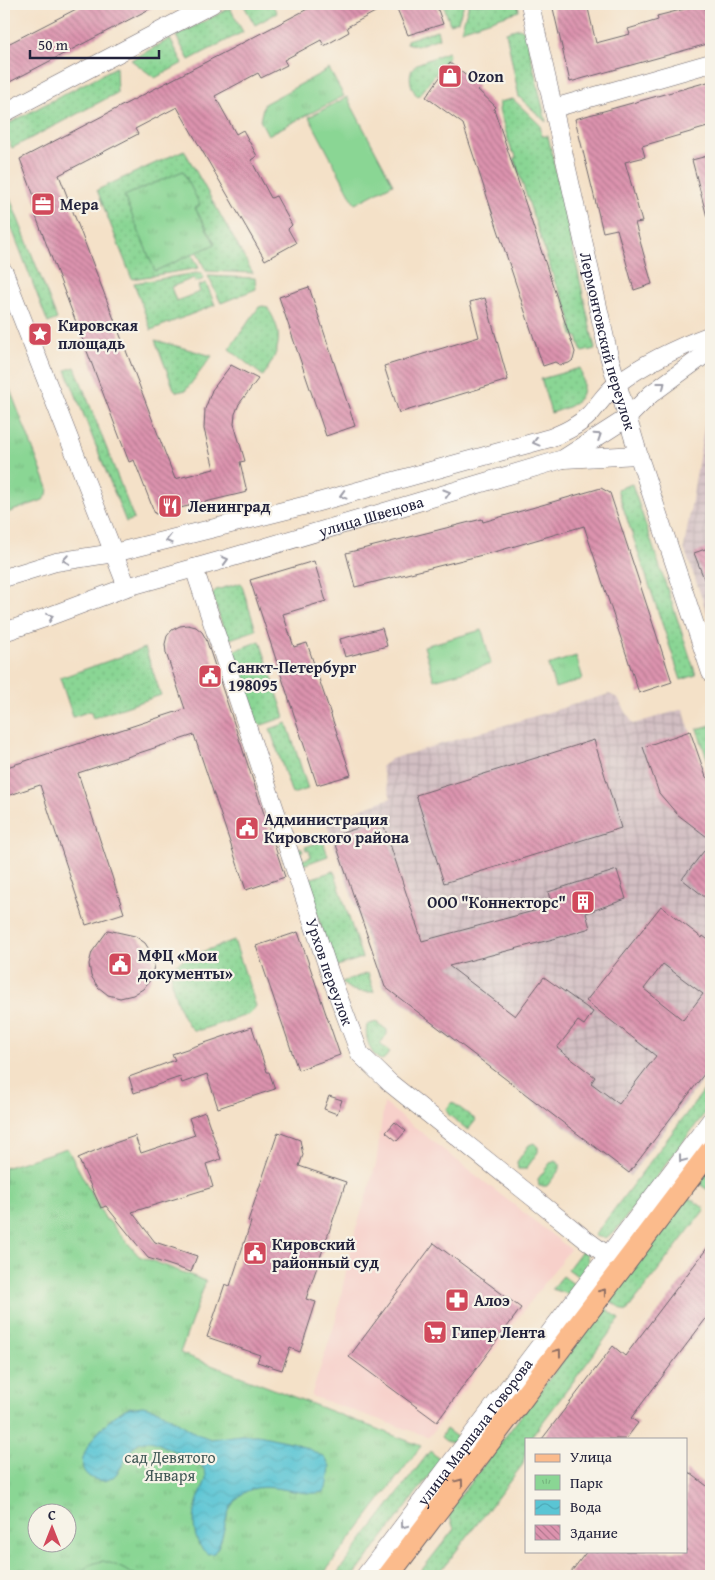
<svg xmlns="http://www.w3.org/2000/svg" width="715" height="1580" font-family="'Gentium Book Plus',serif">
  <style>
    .built { fill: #f7d0ca }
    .industrial { fill: url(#industrial-grid) }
    .grass { fill: url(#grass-dots); stroke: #567c68 }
    .park { fill: url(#park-tufts); stroke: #567c68; fill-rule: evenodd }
    .pitch { fill: #8ad694; stroke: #567c68 }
    .water { fill: url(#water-waves); stroke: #3e7488 }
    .building { fill: url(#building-back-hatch); fill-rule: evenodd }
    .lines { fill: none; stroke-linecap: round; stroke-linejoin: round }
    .minor-casing { stroke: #6c656c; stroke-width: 19 }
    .major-casing { stroke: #6c656c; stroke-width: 23 }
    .minor { stroke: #fff; stroke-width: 18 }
    .major { stroke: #fbbb8c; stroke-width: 21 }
    .oneway { stroke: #9c9ca7 }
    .oneway2 { stroke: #8e6e64 }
    .labels { text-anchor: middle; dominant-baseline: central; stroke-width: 4.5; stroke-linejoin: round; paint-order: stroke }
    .poi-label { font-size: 16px; font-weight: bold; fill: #22223b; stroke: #f7f3e8; text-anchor: start }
    .street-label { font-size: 16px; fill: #22223b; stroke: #f7f3e8 }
    .park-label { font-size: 16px; fill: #415856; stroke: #f7f3e8 }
  </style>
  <defs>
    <pattern id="industrial-grid" width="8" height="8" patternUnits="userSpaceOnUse" patternTransform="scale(1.25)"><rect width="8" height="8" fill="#d2bec2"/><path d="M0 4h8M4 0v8" fill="none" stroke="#b4a3a8"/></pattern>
    <pattern id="grass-dots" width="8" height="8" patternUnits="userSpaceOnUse" patternTransform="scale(1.25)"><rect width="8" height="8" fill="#8ad694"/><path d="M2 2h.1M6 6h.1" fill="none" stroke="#77b780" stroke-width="1.8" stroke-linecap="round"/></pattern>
    <pattern id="park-tufts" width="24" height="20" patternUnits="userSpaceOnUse" patternTransform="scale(1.25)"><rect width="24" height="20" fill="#8ad694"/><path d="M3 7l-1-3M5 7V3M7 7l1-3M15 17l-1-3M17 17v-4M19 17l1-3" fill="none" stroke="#77b780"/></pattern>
    <pattern id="water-waves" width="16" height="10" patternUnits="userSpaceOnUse" patternTransform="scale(1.25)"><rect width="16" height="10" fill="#5ac5d4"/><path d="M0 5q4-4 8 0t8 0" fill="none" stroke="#4ea9b7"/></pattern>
    <pattern id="building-back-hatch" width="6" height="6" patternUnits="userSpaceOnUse" patternTransform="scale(1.25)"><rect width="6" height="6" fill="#dc93ae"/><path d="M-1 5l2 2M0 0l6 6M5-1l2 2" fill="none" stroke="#b2788f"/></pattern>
  </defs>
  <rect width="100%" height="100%" fill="#f7f3e8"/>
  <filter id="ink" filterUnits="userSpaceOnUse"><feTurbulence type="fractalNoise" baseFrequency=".02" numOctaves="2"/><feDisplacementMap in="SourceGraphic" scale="10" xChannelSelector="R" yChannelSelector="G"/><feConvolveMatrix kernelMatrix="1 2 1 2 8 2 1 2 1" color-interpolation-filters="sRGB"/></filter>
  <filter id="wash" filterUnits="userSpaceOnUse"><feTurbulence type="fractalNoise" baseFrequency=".0096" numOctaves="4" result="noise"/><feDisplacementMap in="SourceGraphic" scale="20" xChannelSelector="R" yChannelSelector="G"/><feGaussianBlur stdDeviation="1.12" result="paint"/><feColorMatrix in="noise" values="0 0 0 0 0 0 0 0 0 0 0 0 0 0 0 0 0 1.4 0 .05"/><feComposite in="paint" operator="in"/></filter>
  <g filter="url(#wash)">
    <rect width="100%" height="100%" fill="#f4e1c8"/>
    <polygon class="built" points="384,1103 570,1249 429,1437 311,1396 336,1320 351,1246 376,1164"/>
    <g class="industrial">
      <polygon points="711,416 711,624 684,548 705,422"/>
      <polygon points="609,694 618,698 633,724 683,709 705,776 711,780 711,1069 630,1176 383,987 326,821 391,798 381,767 391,759"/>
    </g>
    <g class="grass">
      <polygon points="243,4 272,4 277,13 255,25"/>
      <polygon points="443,4 464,4 458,21 450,24"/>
      <polygon points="469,4 518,4 519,11 461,30"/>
      <polygon points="230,8 243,32 189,60 176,36"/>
      <polygon points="519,28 525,31 546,122 519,97 506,32"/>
      <polygon points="437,30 439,38 417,46 407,43 407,40"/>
      <polygon points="170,39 183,63 155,78 131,60"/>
      <path d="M 448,52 L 449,56 L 418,97 C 410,88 406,72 417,64 Z"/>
      <polygon points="116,67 117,93 12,148 4,131 4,126"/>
      <path d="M 513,99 L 540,125 L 542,136 L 548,136 L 595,349 L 582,352 L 577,337 L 572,335 C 571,331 571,328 571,323 C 569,311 563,295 556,285 L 514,158 L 516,158 L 515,153 L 512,152 L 499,110 L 500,106 L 499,102 Z"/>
      <polygon points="184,150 253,273 206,271 197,252 215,243 195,208 183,171 155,271 192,254 199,268 132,279 97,190"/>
      <polygon points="4,183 57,319 48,323 4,208"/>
      <polygon points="197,273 202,274 204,279 196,282 194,278 171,287 176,301 200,292 198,286 206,283 215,305 151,330 134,283"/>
      <polygon points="208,276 255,278 256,289 221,303"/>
      <path d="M 263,306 L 267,307 C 285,334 280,351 263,376 L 229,349 L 259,307 Z"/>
      <polygon points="155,340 212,356 186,390 177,392 174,389"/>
      <polygon points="75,367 134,519 126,522 66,370"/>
      <path d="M 580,368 C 589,398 578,405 551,413 L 541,379 Z"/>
      <polygon points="632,484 696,675 681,680 617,489"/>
      <polygon points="241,583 256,630 227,640 213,597 213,593 216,590"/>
      <polygon points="260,641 285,717 262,725 255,723 232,656 233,651"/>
      <polygon points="145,648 161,695 93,718 90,711 73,717 60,678"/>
      <polygon points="287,723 308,789 292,794 270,729"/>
      <polygon points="711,725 711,770 697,729"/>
      <polygon points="323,841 328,856 303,865 297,849 301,848 303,851 300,852 303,860 311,857 309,850 306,850 305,847"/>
      <polygon points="334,871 362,958 334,967 306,880"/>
      <path d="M 234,940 L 256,1006 L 250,1014 L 200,1030 L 193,1030 C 181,1020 168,982 172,967 L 184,959 Z"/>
      <path d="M 368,973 L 374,992 C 361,992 350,993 342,982 Z"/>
      <path d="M 376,1022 L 387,1030 L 387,1034 L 380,1044 L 390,1052 L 384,1059 L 381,1060 C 371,1057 364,1036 367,1025 Z"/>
      <polygon points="711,1081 711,1105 614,1233 604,1238 594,1236"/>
      <polygon points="452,1102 476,1120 468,1130 449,1115 446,1110"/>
      <polygon points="534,1143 538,1147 538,1152 526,1169 518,1169 517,1162 529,1145"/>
      <polygon points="555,1160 560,1164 560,1169 547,1186 539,1186 538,1179 551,1162"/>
      <polygon points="711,1166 711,1192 702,1186 700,1181"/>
      <polygon points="686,1198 693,1200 705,1209 626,1312 609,1300"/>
      <path d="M 584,1248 C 591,1260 587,1268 580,1278 L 568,1269 Z"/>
      <polygon points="563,1276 575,1285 568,1294 552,1289"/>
      <polygon points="604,1307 620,1319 530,1439 526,1439 526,1448 523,1464 437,1576 417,1576 454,1529 448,1512"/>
      <polygon points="446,1429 458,1438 454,1443 446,1441 441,1437"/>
      <polygon points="430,1451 441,1460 354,1576 335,1576"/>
    </g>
    <g class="park">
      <polygon points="329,69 344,96 268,135 260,120 264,104"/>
      <polygon points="183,171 200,205 195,208 215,244 155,271 124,196"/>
      <polygon points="4,374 48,488 47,495 43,500 4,514"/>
      <polygon points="482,630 491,664 434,680 424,646"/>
      <polygon points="576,656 583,679 555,688 548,665"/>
      <path d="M 67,1148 L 106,1220 L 108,1220 L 139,1256 L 206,1281 L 180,1353 L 421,1446 L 322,1576 L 4,1576 L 4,1168 ZM 38,1512 L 68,1512 L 68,1542 L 38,1542 Z"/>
    </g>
    <g class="pitch">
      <polygon points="347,97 393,184 355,204 309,117"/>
      <path d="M 103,1561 L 113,1564 L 138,1576 L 78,1576 C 85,1567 91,1563 103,1561 Z"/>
    </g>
    <path class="water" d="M 143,1406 L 158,1410 L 197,1434 L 211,1439 L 240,1435 L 258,1435 L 295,1443 L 313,1451 L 325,1458 L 330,1466 L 328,1484 L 324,1492 C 293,1499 255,1470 232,1505 C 223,1520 225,1540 214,1553 L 208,1554 C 190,1542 192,1513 200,1494 C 202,1488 206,1483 206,1477 C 206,1472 203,1466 199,1464 C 192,1458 181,1454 172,1450 C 164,1447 156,1441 147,1441 C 123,1439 125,1491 94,1479 C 60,1466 110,1414 128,1408 C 133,1407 138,1407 143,1406 Z"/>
    <g id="blocks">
      <g class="building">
        <polygon points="86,4 159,4 4,85 4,46"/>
        <polygon points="317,4 390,4 347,27 349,32 324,46 321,40 284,60 287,65 261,78 258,73 215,96 236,134 243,130 257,156 251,160 271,198 276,196 292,225 288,229 296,243 265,260 177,107 135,129 138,134 59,175 175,479 214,469 204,429 205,409 212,390 231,365 258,379 239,404 235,414 234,424 245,461 240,462 247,492 155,514 134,460 129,462 46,243 35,214 40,212 20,159"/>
        <polygon points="395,4 436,4 443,24 408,35"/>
        <polygon points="552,4 587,4 596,43 630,34 628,29 658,20 657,16 704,4 711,33 711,43 570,82"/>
        <polygon points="450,63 478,85 476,88 496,107 494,109 575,352 573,360 569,363 560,365 555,362 543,366 463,124 426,97"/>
        <polygon points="711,81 711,126 642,146 645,157 625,162 642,222 635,223 652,284 634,290 617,229 603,232 575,119"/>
        <polygon points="711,155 711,216 707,217 692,160"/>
        <polygon points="309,287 355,426 326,436 279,297"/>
        <polygon points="485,298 508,380 399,413 384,366 479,337 470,302"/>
        <polygon points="601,488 610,493 672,682 639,693 584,526 498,551 355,587 346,553 482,519 483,522"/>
        <polygon points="711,547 711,594 710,594 694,553"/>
        <polygon points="314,561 326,601 283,614 294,647 307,643 351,775 317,785 250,580"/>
        <polygon points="188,625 196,627 202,632 206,639 285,877 246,890 194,735 78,773 124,913 86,925 40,785 4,797 4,768 185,709 166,653 165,644 167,636 172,630 180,626"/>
        <polygon points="382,628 387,646 345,657 340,639"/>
        <polygon points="690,731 706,777 711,781 711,840 677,814 659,793 643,747"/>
        <polygon points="594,740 621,828 444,883 416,795"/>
        <path d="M 382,820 L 422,941 L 552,906 L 548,892 L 617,870 L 626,899 L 586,913 L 590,928 L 557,938 L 449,966 L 515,1016 L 544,977 L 593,1012 L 584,1025 L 578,1021 L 557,1048 L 595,1077 L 591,1083 L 619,1104 L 656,1056 L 586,1001 L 661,906 L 702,938 L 703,936 L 711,942 L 711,1065 L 629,1173 L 385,987 L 333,836 ZM 663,964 L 703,994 L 683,1020 L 644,989 Z"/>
        <polygon points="711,842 711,902 682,879"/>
        <polygon points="108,930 135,936 145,943 152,954 154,966 151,979 143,989 133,995 120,998 108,995 98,987 91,976 89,964 92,952"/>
        <polygon points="298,932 340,1055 298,1070 256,946"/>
        <polygon points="252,1027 267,1072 269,1072 275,1089 218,1108 207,1074 182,1083 180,1077 134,1093 129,1077 175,1060 172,1054"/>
        <polygon points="329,1096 342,1100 337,1114 324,1109"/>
        <polygon points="205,1112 221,1159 206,1164 213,1187 132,1212 155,1242 197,1256 191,1272 148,1258 106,1206 101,1208 78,1158 106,1146 135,1136 141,1153 195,1135 189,1118"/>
        <polygon points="395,1122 406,1131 397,1141 386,1132"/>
        <polygon points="278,1132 300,1140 303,1155 299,1166 346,1182 306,1299 316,1302 300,1352 290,1348 282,1370 257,1362 260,1355 207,1337 225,1284 230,1286 251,1222 248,1221"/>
        <polygon points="434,1243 521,1308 437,1422 349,1357"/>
        <polygon points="711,1243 711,1312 631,1418 638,1423 626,1439 542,1439 613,1346 625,1356"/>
        <polygon points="686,1470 711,1489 711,1576 568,1576 587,1551 686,1551"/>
      </g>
    </g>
  </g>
  <g filter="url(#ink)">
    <use href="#blocks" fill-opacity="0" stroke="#6c656c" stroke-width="1"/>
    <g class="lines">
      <g class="minor-casing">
        <g id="minor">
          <path id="s1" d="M 530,4 L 609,356 L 641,463 L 711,673"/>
          <polyline points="554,108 711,63"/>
          <polyline points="4,113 212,4"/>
          <polyline points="4,272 127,587"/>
          <polyline points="564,459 638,455"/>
          <path id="s2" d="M 194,568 L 331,977 L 360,1054 L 390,1083 L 585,1239 L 623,1267"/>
          <path d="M 4,578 L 56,562 L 114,553 L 311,504 L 550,438 C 565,432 578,426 590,414 C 599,404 607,391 618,383 C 646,362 679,347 711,335"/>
          <path id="s3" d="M 4,632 L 42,619 L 127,587 L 226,559 L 563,459 L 627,418 L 651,394 L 711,350"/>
          <path id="s4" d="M 365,1576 L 711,1120"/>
        </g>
      </g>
      <g class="major-casing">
        <polyline id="major" points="388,1576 711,1150"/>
      </g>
      <use href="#minor" class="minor"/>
      <use href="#major" class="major"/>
    </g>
    <defs><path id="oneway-chevron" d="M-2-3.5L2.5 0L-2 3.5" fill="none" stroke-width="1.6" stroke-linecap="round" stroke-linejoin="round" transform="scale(1.25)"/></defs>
    <g class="oneway">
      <use href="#oneway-chevron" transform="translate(662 385) rotate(-38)"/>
      <use href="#oneway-chevron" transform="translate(598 436) rotate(-33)"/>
      <use href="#oneway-chevron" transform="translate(536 442) rotate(165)"/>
      <use href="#oneway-chevron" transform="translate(447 493) rotate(-17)"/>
      <use href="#oneway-chevron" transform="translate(343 495) rotate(165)"/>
      <use href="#oneway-chevron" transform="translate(169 540) rotate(166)"/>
      <use href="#oneway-chevron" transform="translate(66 560) rotate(171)"/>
      <use href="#oneway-chevron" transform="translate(225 560) rotate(-16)"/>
      <use href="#oneway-chevron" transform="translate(50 617) rotate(-21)"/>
      <use href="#oneway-chevron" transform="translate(682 1159) rotate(127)"/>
      <use href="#oneway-chevron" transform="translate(404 1525) rotate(127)"/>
    </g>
    <g class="oneway2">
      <use href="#oneway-chevron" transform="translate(603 1292) rotate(-52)"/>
      <use href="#oneway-chevron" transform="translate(558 1352) rotate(-53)"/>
      <use href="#oneway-chevron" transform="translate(460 1482) rotate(-53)"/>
    </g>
  </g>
  <defs>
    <g id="shop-square" transform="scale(1.25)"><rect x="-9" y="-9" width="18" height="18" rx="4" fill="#d1495b" stroke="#f7f3e8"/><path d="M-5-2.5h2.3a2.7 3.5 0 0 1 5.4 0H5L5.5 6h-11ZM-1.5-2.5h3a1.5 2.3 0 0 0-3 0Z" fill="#fff"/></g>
    <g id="office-square" transform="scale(1.25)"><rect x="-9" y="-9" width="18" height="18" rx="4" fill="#d1495b" stroke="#f7f3e8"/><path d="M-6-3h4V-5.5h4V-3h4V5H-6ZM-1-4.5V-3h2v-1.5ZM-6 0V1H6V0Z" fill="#fff"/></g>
    <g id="sight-square" transform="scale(1.25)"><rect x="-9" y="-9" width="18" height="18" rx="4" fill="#d1495b" stroke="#f7f3e8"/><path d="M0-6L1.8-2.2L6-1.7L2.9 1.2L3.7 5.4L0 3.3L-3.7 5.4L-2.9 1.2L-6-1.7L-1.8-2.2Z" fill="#fff"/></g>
    <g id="restaurant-square" transform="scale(1.25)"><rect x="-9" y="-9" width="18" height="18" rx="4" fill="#d1495b" stroke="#f7f3e8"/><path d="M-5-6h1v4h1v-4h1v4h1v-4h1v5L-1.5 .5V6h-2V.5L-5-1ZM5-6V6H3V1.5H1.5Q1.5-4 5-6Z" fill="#fff"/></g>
    <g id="civic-square" transform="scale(1.25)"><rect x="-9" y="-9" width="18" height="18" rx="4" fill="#d1495b" stroke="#f7f3e8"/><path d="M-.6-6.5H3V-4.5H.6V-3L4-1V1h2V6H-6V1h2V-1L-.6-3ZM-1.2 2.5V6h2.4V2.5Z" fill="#fff"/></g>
    <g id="building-square" transform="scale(1.25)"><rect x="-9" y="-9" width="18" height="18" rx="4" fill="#d1495b" stroke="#f7f3e8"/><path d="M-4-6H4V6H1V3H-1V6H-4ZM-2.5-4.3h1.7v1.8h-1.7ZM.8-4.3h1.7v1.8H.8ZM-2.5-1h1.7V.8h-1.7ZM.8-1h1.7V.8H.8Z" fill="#fff"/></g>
    <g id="pharmacy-square" transform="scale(1.25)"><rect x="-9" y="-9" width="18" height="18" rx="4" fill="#d1495b" stroke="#f7f3e8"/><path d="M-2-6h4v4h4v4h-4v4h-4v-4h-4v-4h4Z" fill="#fff"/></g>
    <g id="supermarket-square" transform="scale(1.25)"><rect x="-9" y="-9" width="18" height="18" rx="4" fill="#d1495b" stroke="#f7f3e8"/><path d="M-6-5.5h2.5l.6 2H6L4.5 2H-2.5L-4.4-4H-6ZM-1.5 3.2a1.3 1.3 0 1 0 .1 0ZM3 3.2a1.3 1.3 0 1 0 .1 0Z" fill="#fff"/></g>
  </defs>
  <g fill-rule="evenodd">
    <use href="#shop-square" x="450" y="76"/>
    <use href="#office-square" x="43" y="204"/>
    <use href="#sight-square" x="40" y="334"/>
    <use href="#restaurant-square" x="170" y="506"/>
    <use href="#civic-square" x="210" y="676"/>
    <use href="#civic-square" x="247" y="828"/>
    <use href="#building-square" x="583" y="902"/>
    <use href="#civic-square" x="120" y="964"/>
    <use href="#civic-square" x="255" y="1253"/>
    <use href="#pharmacy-square" x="457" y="1300"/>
    <use href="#supermarket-square" x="435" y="1332"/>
  </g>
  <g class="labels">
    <g class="poi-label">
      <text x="468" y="76">Ozon</text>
      <text x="60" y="204">Мера</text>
      <text x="58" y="325">Кировская<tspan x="58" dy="18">площадь</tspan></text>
      <text x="188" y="506">Ленинград</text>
      <text x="228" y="667">Санкт-Петербург<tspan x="228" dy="18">198095</tspan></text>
      <text x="264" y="819">Администрация<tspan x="264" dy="18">Кировского района</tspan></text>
      <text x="566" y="902" text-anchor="end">ООО "Коннекторс"</text>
      <text x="138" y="955">МФЦ «Мои<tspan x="138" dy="18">документы»</tspan></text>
      <text x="272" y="1244">Кировский<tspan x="272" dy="18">районный суд</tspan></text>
      <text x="474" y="1300">Алоэ</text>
      <text x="452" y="1332">Гипер Лента</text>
    </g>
    <g class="street-label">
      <text stroke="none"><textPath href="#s1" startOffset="346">Лермонтовский переулок</textPath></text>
      <text stroke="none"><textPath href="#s3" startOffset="385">улица Швецова</textPath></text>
      <text stroke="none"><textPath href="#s2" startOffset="426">Урхов переулок</textPath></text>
      <text stroke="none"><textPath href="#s4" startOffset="181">улица Маршала Говорова</textPath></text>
    </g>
    <g class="park-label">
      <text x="170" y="1457">сад Девятого<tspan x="170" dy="18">Января</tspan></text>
    </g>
  </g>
  <rect width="715" height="1580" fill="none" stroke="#f7f3e8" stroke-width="20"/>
  <rect x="525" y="1438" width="162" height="115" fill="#f7f3e8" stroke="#a29fa3"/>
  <rect x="535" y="1454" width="25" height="8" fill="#fbbb8c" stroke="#a29fa3"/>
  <text x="570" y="1462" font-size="15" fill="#22223b">Улица</text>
  <rect x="535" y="1475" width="25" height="15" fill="url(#park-tufts)" stroke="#a29fa3"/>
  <text x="570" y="1488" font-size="15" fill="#22223b">Парк</text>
  <rect x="535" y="1500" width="25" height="15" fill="url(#water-waves)" stroke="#a29fa3"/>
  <text x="570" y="1512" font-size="15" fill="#22223b">Вода</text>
  <rect x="535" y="1525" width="25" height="15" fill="url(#building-back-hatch)" stroke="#a29fa3"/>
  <text x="570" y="1538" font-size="15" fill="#22223b">Здание</text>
  <g transform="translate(52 1528)"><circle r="24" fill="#f7f3e8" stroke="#a29fa3"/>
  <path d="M0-4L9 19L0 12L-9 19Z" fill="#d1495b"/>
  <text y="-8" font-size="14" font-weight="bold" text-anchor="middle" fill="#22223b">С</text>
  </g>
  <path d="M30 50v8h129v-8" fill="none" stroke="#22223b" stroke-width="2.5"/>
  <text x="38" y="50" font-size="15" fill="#22223b" stroke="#f7f3e8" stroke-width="4" paint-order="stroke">50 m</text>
</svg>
